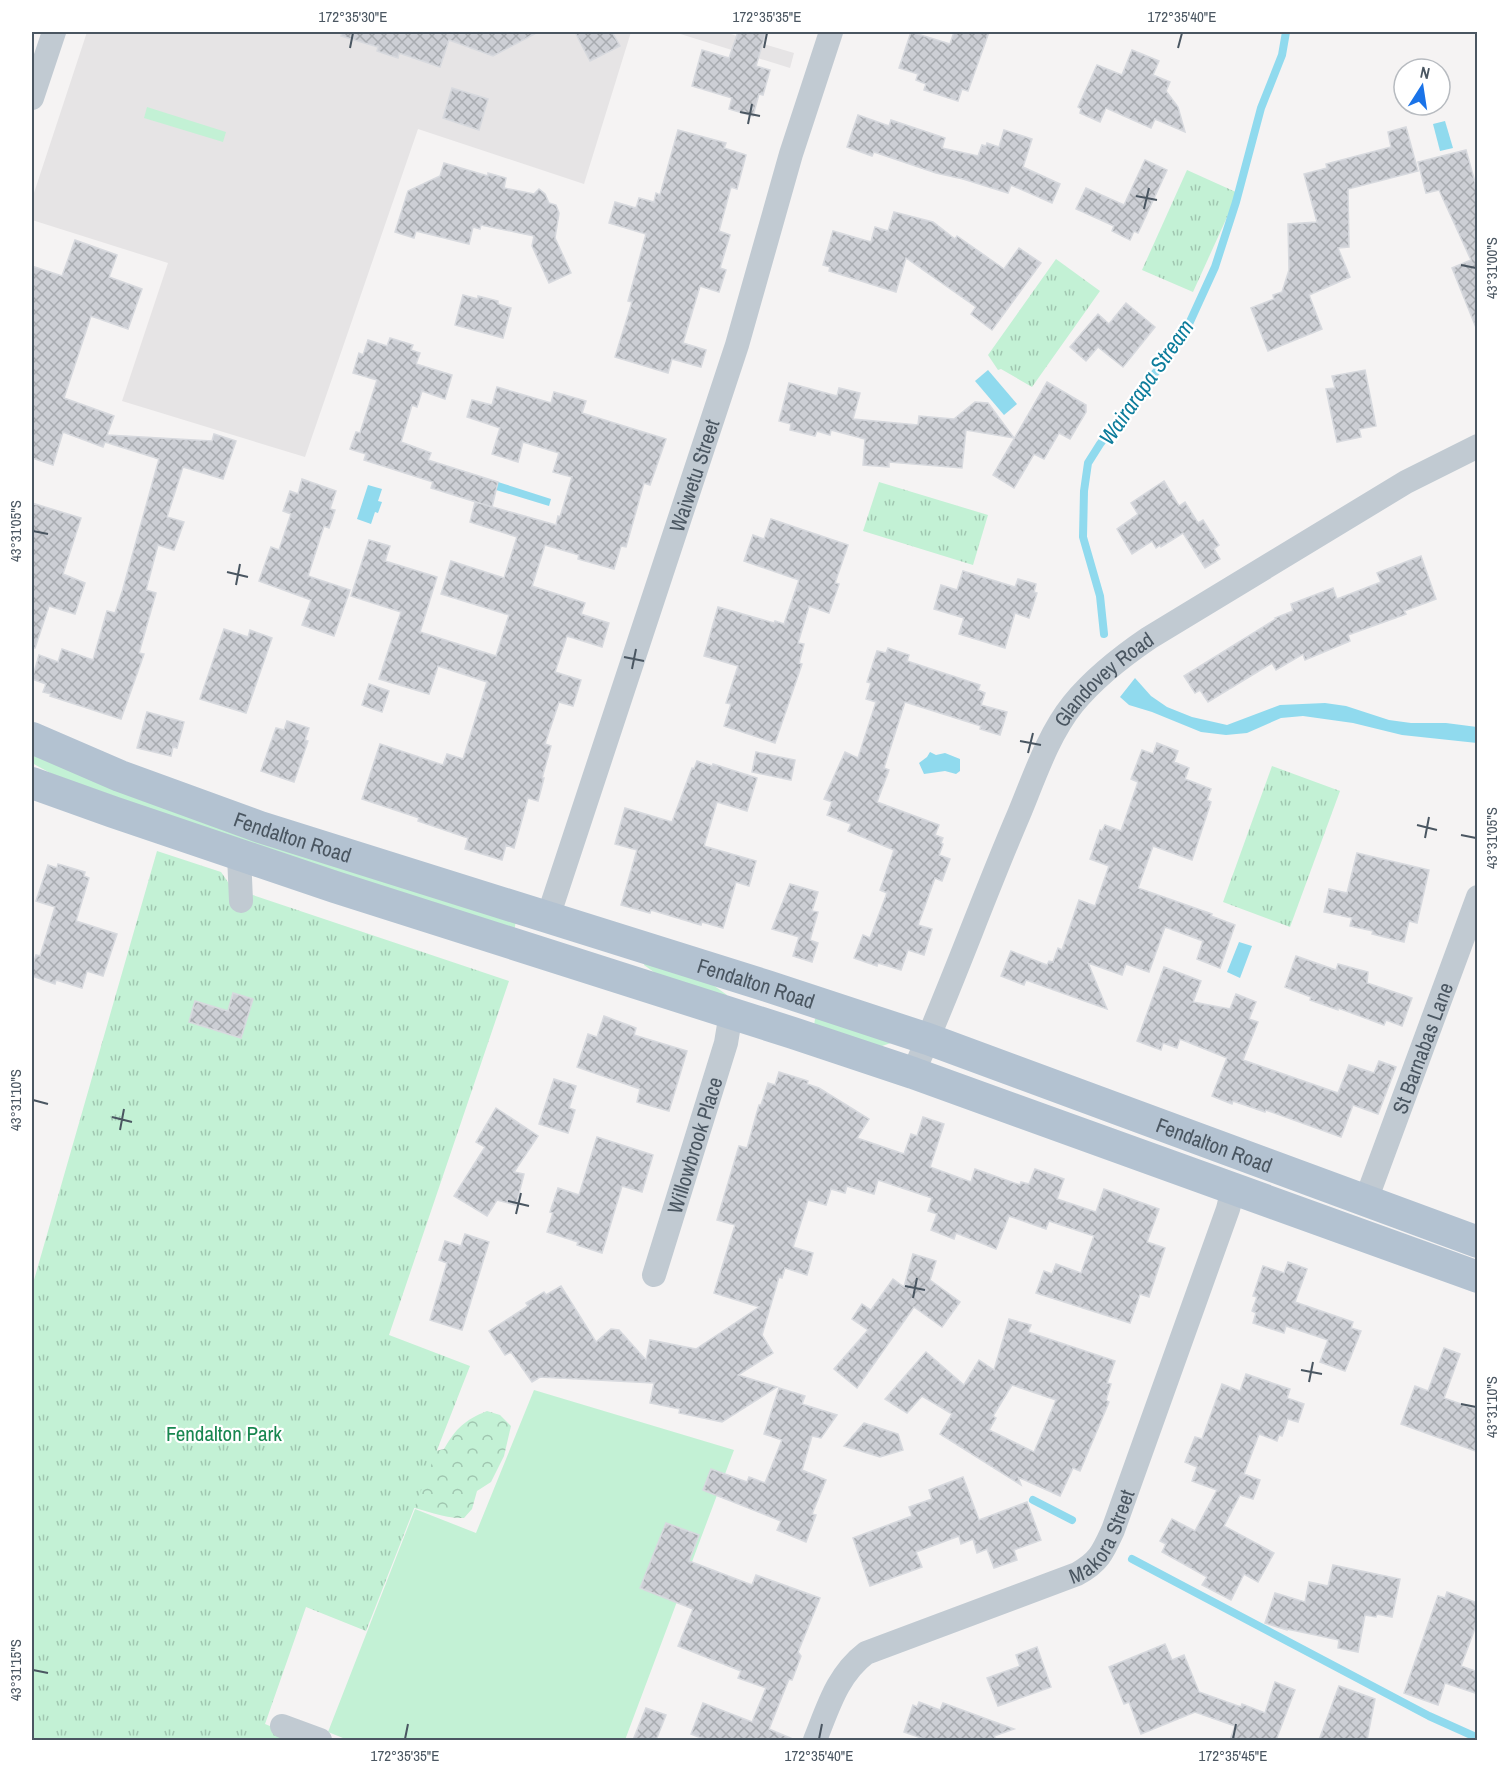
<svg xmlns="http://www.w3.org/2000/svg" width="1509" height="1772" font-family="'Archivo Narrow',sans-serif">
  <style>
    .education { fill: #e6e4e5 }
    .grass { fill: #c3f1d5 }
    .forest { fill: url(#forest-crowns) }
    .park { fill: url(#park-tufts) }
    .water { fill: #90daee }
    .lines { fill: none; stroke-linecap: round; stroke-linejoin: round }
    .stream { stroke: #90daee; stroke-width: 8 }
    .building { fill: url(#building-cross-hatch); stroke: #d7d9de; stroke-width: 1.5; fill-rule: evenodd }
    .minor { stroke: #c1cad2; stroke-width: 24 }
    .major { stroke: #b3c2d1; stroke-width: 32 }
    .ticks { fill: none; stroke: #4a5661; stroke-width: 2 }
    .labels { text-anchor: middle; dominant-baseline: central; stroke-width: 4.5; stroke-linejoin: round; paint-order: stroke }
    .street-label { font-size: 21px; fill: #4a5661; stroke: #fff }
    .park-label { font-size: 21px; fill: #17864f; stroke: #fff }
    .water-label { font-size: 22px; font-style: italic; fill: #0c7c9b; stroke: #fff }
    .neatline { fill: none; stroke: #4a5661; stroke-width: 2 }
    .ticks-label { font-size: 15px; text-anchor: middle; fill: #4a5661 }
  </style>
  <defs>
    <pattern id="forest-crowns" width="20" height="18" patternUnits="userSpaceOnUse" patternTransform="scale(1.5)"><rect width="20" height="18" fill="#c3f1d5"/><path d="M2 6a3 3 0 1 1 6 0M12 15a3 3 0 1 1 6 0" fill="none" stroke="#a0c6b0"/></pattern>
    <pattern id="park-tufts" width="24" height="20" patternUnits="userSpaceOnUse" patternTransform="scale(1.5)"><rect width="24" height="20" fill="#c3f1d5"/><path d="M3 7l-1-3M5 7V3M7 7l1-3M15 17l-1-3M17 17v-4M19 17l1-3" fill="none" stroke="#a0c6b0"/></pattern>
    <pattern id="building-cross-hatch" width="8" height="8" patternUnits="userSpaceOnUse" patternTransform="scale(1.5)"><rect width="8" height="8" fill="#cdcfd5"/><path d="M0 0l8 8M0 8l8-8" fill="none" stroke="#a8abb0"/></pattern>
  </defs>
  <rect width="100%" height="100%" fill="#f5f3f3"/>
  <g class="education">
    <polygon points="87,32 631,32 584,184 418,129 305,457 122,401 168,263 32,220 32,199"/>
    <polygon points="674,32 724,32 794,53 790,68"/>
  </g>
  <g class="grass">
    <polygon points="147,107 226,132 223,142 144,118"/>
    <polygon points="32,752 516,920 514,933 383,892 52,774 32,763"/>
    <polygon points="645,961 706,980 727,995 726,998 658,975 644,965"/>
    <polygon points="820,1018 891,1043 879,1047 814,1026 815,1019"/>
    <polygon points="534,1390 734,1450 625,1740 348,1740 328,1732 415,1509 476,1533"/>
  </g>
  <path class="forest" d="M 487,1411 L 500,1415 L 511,1426 L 504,1456 L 491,1482 L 477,1491 L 472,1509 L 464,1518 C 445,1519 426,1510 406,1506 L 427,1453 L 444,1449 C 456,1428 465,1420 487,1411 Z"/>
  <g class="park">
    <polygon points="1187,170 1238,193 1193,292 1142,270"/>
    <polygon points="1056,259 1100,291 1032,387 1001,369 998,370 988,355"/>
    <polygon points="879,482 988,515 973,565 863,531"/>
    <polygon points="1272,766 1340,791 1290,927 1223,902"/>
    <polygon points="157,851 221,872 232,888 509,981 389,1335 470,1366 366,1631 306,1607 265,1724 304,1740 32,1740 32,1287"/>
  </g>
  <g class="water">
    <polygon points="1445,121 1453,148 1440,151 1433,124"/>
    <polygon points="988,370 1017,404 1004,415 975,381"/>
    <polygon points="498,482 551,499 549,506 496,490"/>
    <polygon points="368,485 382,489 378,501 382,502 378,513 375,512 371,524 357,519"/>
    <polygon points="1135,678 1151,696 1167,707 1192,717 1227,725 1280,705 1325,703 1346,706 1389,720 1411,723 1446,723 1477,727 1477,743 1402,735 1353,723 1303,716 1281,718 1247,733 1226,735 1201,732 1152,712 1129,705 1120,697"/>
    <polygon points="930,752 936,755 945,753 960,759 960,771 956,774 945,771 924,774 919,763 927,757"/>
    <polygon points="1239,942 1252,946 1240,978 1227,972"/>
  </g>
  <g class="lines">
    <g class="stream">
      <polyline points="1104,634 1100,596 1083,537 1084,491 1088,463 1100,444 1183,337 1215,267 1236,202 1261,108 1282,55 1286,32"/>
      <polyline points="1033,1500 1072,1520"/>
      <polyline points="1132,1559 1429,1716 1478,1738"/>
    </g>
  </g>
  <g class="building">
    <polygon points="342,32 538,32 493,56 449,40 440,67 399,53 398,58 377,51 378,47 341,36"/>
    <polygon points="575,32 612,32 620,46 590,61"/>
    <polygon points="738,32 766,32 756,66 770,70 763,95 759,94 753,116 729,109 732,98 692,86 702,50 729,58"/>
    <polygon points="911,32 950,44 954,32 989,32 968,91 962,89 958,101 924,90 926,84 916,80 918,74 899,68"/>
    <polygon points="1132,50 1159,61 1153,75 1170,82 1166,91 1178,107 1185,132 1155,119 1151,128 1106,108 1100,122 1080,113 1081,109 1078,107 1097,65 1122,75"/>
    <polygon points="452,88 488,99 479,130 443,118"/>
    <polygon points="858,115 889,126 891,120 945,138 942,148 978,156 982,145 986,146 987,143 999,147 1004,130 1032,139 1023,167 1060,184 1052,203 1011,185 1008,193 963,179 936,173 874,152 872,156 847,147"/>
    <polygon points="1406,127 1418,171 1348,189 1349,247 1338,248 1350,277 1309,295 1322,329 1268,351 1251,308 1274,299 1273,295 1282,292 1289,270 1288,224 1317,222 1304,174 1327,168 1326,164 1391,147 1388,132"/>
    <polygon points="678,130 726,143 724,148 746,155 737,189 731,187 719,231 730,235 720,268 726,270 719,292 700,286 683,343 706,350 701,367 672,359 668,373 615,357 632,302 628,301 646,234 609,223 615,202 636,208 639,198 654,202 656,193 660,195"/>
    <polygon points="1466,150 1478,193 1477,330 1452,268 1471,260 1439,190 1426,193 1418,162"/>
    <polygon points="1145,160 1167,170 1138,233 1134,231 1130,240 1112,231 1114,226 1076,209 1086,188 1124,205"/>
    <polygon points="444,163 488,176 488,173 506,178 504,188 534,194 539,189 545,194 549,203 556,205 559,213 555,238 571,273 549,283 532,246 534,236 481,225 480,229 473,227 469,244 416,231 414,238 395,232 408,191 440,176"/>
    <polygon points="894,212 933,222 955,239 957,236 1004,269 1019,248 1041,263 992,330 971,314 976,307 906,258 896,292 829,271 830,267 823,265 833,231 871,242 875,227 888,231"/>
    <polygon points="75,240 117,255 109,277 142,289 128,329 91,316 64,398 114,416 107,435 212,441 214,434 236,441 223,479 183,467 167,517 184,522 174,550 158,545 146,590 156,593 139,653 144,654 121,719 50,696 51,694 43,692 46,684 32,679 39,655 58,662 62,649 93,660 107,611 115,613 122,592 159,459 105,442 103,447 63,432 53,465 32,458 32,266 62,276"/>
    <polygon points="463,295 478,299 478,296 498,301 498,304 511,308 503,338 455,325"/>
    <polygon points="1126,303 1155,327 1123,367 1098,347 1086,361 1070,347 1098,314 1109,324"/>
    <polygon points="390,338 413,345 411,350 420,353 416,364 452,375 445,399 422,391 417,407 412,405 401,442 431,453 428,460 498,482 492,507 431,488 433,482 364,460 366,454 350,449 356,432 360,433 377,380 353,373 359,353 363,355 368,340 387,346"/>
    <polygon points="1365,370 1376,426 1359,429 1361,437 1337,442 1326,389 1335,388 1332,376"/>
    <polygon points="1047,382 1086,405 1086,412 1070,439 1059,433 1044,459 1034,454 1014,488 993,475"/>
    <polygon points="789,383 837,396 839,388 860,393 853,419 918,425 919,416 954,419 975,402 988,403 1014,438 966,430 962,468 889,462 889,467 863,465 865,439 831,430 830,435 817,431 815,436 790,430 791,424 779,421"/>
    <polygon points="497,387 551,403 554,392 586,401 582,413 666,439 650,485 644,483 626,547 621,546 614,569 578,559 579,555 545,545 532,586 585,603 581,614 609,623 602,647 567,636 555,672 581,680 573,706 559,702 545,744 551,746 542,778 544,778 538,801 528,798 514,848 506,845 502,860 465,849 468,838 418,821 419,818 362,799 380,744 443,765 447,754 463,759 487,682 438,666 429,694 379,679 401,612 351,596 369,540 390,546 385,561 437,577 420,632 496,656 509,615 441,594 451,561 504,578 517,537 470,522 475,502 556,525 558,516 560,517 572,477 553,472 559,453 523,442 518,462 492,454 500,428 467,417 472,400 492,405"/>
    <polygon points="302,479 336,491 330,509 335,510 329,528 324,526 308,576 350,590 334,636 302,625 311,600 259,581 271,547 279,550 291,514 283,511 290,491 298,494"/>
    <polygon points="1164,481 1179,506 1185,502 1198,523 1203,520 1219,545 1214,549 1220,559 1205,568 1183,533 1161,547 1160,545 1156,548 1152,541 1132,554 1117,529 1138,514 1131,503"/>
    <polygon points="32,503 81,518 63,574 85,583 75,614 49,606 35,648 32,648"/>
    <polygon points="771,519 848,545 835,583 839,584 829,613 809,606 798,643 804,644 799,663 802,664 775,743 724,726 731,704 726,703 738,666 704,656 718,607 774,623 775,621 784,624 799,580 744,561 753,535 764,539"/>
    <polygon points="1421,556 1436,599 1404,611 1406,614 1348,635 1350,641 1305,660 1303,654 1276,670 1272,663 1208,702 1200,690 1195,693 1184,676 1276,619 1275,618 1293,611 1291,604 1333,588 1337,599 1381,582 1377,573"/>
    <polygon points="963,571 1015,587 1018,579 1036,584 1034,592 1037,593 1029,618 1015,613 1005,648 959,634 964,618 934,609 941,585 957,590"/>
    <polygon points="224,629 248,637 250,630 272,638 246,713 200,699"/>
    <polygon points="888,648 909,655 907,661 980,685 978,690 985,693 981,705 1007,712 1000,735 980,729 981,726 905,702 884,768 889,770 877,802 939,825 935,835 943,838 941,843 943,844 939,855 950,859 942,881 935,878 918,925 932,929 924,955 908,950 901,970 878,963 877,966 854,958 863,935 870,938 887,893 880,890 894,850 848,831 851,824 827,815 832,802 824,799 845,752 858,758 876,702 866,699 871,683 867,682 877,651 886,653"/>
    <polygon points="369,684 389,691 382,712 362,705"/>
    <polygon points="147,712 184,722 177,748 173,747 171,756 137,748"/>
    <polygon points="287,721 309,728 305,740 308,741 294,782 261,771 276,728 284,730"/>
    <polygon points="1157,743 1178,751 1174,762 1189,768 1185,779 1211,789 1207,800 1211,802 1192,860 1153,846 1138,888 1212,914 1211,916 1235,925 1220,968 1197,959 1203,941 1165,927 1149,972 1126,964 1122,975 1088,963 1107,1009 1026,980 1024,985 1001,976 1011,951 1047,965 1049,961 1053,962 1058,948 1062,950 1079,900 1095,906 1109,866 1090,859 1100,830 1102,831 1105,825 1121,831 1138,782 1131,779 1142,750 1153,754"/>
    <polygon points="756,752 795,760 791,780 752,772"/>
    <polygon points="697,761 712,766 713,764 757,778 747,811 717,802 704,846 756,861 749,886 736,882 723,928 702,922 701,925 651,910 650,913 621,905 637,850 615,844 625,808 672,822 692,768 694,769"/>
    <polygon points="1357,853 1429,870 1417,923 1409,921 1404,942 1372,934 1373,931 1350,926 1352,918 1324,912 1329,889 1347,893"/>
    <polygon points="58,864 85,872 84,876 89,878 76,921 117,934 103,976 87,971 82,988 56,980 55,984 32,976 32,968 36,955 40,956 55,907 36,901 48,865 57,868"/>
    <polygon points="790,884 818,892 812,911 818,912 810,940 818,943 812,962 793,956 799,937 772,929"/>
    <polygon points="1296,956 1336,970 1338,964 1368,972 1367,983 1412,998 1402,1026 1386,1020 1384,1025 1338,1008 1338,1010 1310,1000 1311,997 1285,987"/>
    <polygon points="1164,967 1201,981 1193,1002 1230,1009 1236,994 1256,1002 1249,1019 1258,1022 1243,1060 1338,1093 1349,1065 1374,1073 1379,1061 1396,1067 1378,1114 1353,1105 1341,1137 1266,1110 1265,1112 1233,1101 1232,1104 1212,1096 1227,1058 1180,1039 1177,1048 1163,1043 1161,1050 1137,1041"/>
    <polygon points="233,993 253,999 241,1038 189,1022 195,1001 228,1011"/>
    <polygon points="604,1016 636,1028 634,1035 687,1051 669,1111 637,1102 640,1089 577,1067 588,1034 597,1037"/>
    <polygon points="779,1072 808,1081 807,1084 819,1088 869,1119 857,1138 904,1154 911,1134 917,1136 923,1117 944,1124 930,1167 971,1182 975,1169 1020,1185 1021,1182 1029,1184 1035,1169 1064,1179 1057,1199 1096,1212 1104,1189 1159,1209 1147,1242 1165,1248 1149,1297 1140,1294 1130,1323 1036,1293 1044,1271 1052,1274 1056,1264 1081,1273 1094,1236 1049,1221 1046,1229 1009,1216 996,1249 956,1233 954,1239 931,1230 937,1214 928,1211 932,1198 878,1180 874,1194 847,1186 845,1193 831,1189 826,1205 808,1200 793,1247 813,1253 807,1275 785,1268 782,1278 779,1277 762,1335 773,1353 738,1375 777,1387 722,1422 679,1413 680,1409 650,1403 654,1383 540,1377 532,1382 511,1352 505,1355 489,1331 528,1306 526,1303 544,1292 546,1295 561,1286 596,1342 611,1329 619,1330 646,1360 650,1340 696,1349 759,1307 714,1293 735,1225 717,1220 739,1146 747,1148 759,1105 761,1105 768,1083 775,1085"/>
    <polygon points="554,1079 576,1086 569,1108 575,1110 568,1133 539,1124"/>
    <polygon points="496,1108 538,1136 514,1172 524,1174 516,1205 497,1200 487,1216 454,1196 485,1147 476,1142"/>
    <polygon points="597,1137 653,1155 642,1192 622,1186 602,1253 577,1245 578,1242 547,1232 553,1213 550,1212 558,1188 579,1195"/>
    <polygon points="465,1234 489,1242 462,1330 430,1320 447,1263 439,1260 445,1241 461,1246"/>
    <polygon points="913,1254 936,1261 930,1280 960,1302 942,1327 914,1307 857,1388 834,1369 868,1330 852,1319 862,1304 871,1310 893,1279 904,1287"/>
    <polygon points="1288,1262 1307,1269 1295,1302 1353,1322 1351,1328 1361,1331 1345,1371 1320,1362 1328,1340 1286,1326 1284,1333 1253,1323 1256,1313 1252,1311 1257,1297 1253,1296 1263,1266 1284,1273"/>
    <path d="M 1009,1319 L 1031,1325 L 1028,1332 L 1115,1361 L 1107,1383 L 1111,1384 L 1106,1400 L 1109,1402 L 1080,1471 L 1073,1468 L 1060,1496 L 1018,1477 L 1021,1485 L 940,1434 L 952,1414 L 922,1396 L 907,1413 L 885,1399 L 926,1352 L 964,1385 L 979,1360 L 994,1370 ZM 1012,1385 L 1056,1400 L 1034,1452 L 989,1430 L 996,1418 L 993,1416 Z"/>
    <polygon points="1444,1348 1460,1354 1444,1398 1478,1410 1478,1452 1401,1424 1415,1386 1428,1391"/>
    <polygon points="1246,1374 1290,1389 1287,1398 1304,1404 1298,1422 1288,1419 1282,1436 1279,1435 1277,1441 1259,1434 1244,1474 1260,1480 1253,1499 1240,1495 1224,1526 1274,1553 1258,1582 1244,1574 1231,1600 1202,1585 1207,1577 1162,1552 1166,1544 1160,1541 1172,1519 1195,1531 1217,1490 1192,1481 1197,1467 1185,1462 1195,1437 1202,1439 1222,1384 1240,1391"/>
    <polygon points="779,1388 805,1396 802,1404 837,1415 821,1438 812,1436 802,1470 826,1480 812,1514 816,1515 806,1542 777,1530 781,1521 703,1490 711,1469 747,1482 749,1477 765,1483 782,1440 764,1434"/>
    <polygon points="864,1423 898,1434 903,1450 880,1457 844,1446"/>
    <polygon points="963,1477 979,1520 1027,1502 1041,1540 1014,1550 1017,1560 994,1568 987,1549 977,1553 973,1539 961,1544 959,1536 916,1552 922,1567 870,1586 853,1538 912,1516 909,1507 932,1499 929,1490"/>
    <polygon points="666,1523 699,1535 689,1561 752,1585 756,1575 820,1598 798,1652 801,1656 792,1680 789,1679 769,1729 795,1740 706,1740 691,1734 703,1703 752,1722 766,1688 738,1678 741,1671 678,1646 693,1609 640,1588"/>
    <polygon points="1333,1565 1400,1579 1392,1617 1377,1614 1376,1617 1365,1615 1358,1652 1338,1648 1339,1640 1287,1629 1287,1630 1265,1623 1275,1593 1305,1602 1309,1582 1328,1586"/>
    <polygon points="1447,1592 1478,1603 1478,1620 1461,1666 1478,1672 1478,1694 1445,1683 1438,1705 1404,1693 1438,1596 1445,1598"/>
    <polygon points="1165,1644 1172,1660 1184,1655 1199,1692 1241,1707 1242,1704 1265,1713 1275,1682 1295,1690 1276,1740 1230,1740 1235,1726 1195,1712 1141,1734 1129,1702 1124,1704 1109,1667"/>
    <polygon points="1037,1647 1051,1687 998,1706 987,1678 1020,1666 1016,1655"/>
    <polygon points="1339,1686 1375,1699 1367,1740 1319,1740"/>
    <polygon points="919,1702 940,1710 943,1703 1014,1729 994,1736 996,1740 927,1740 904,1732 913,1705 917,1707"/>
    <polygon points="646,1708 666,1715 656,1740 633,1740"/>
  </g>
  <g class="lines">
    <g class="minor">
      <polyline points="32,98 54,32"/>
      <polyline points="239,855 241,901"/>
      <path id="s1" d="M 548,917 L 737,345 L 791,154 L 831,32"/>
      <path id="s2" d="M 913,1073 C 951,988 982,900 1019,814 C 1034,778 1048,735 1073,704 C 1095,677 1121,657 1149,638 L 1406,482 L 1478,446"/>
      <path id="s3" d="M 1366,1200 L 1478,897"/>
      <path id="s4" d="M 654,1275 L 726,1043 L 731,1013"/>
      <polyline points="282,1726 320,1740"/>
      <path id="s5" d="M 815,1740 C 828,1708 837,1675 866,1653 L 1077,1574 C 1099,1562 1103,1552 1113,1530 L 1228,1209 L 1233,1189"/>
    </g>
    <g class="major">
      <path id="s6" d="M 32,738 L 120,776 L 260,827 L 767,986 L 928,1039 L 1478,1242"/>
      <polyline points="32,783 113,812 335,887 793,1033 913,1073 1478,1277"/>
    </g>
  </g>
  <path class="ticks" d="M 350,48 L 353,33M 764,48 L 767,33M 1178,48 L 1182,33M 740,112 L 760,116M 748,124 L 752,104M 1136,196 L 1157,200M 1144,209 L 1149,188M 1461,265 L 1476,268M 33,531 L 48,534M 227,572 L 248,577M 236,585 L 240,564M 624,657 L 644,661M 632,669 L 636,649M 1020,741 L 1041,745M 1028,753 L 1033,733M 1417,825 L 1437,830M 1461,835 L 1476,838M 1425,838 L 1429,817M 33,1100 L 48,1104M 112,1117 L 132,1122M 120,1130 L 124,1109M 508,1201 L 529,1206M 516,1214 L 521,1193M 905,1286 L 925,1290M 913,1298 L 917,1278M 1301,1370 L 1322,1374M 1309,1382 L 1313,1362M 1461,1404 L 1476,1407M 33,1670 L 48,1673M 405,1739 L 408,1724M 819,1739 L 822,1724M 1233,1739 L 1236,1724"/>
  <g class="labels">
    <g class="street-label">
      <text stroke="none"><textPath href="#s1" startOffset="465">Waiwetu Street</textPath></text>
      <text stroke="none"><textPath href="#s2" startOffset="442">Glandovey Road</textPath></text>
      <text stroke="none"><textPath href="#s6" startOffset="279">Fendalton Road</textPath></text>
      <text stroke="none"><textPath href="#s6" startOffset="765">Fendalton Road</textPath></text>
      <text stroke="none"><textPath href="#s3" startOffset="162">St Barnabas Lane</textPath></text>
      <text stroke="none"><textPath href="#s4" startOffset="136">Willowbrook Place</textPath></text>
      <text stroke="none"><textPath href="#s6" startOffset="1251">Fendalton Road</textPath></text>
      <text stroke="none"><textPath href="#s5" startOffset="374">Makora Street</textPath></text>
    </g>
    <g class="park-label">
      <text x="224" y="1433">Fendalton Park</text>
    </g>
    <g class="water-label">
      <text transform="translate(1146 382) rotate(-55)">Wairarapa Stream</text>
    </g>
  </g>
  <rect width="1509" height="1772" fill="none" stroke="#ffffff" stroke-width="66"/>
  <g transform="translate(1422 87) rotate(12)"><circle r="28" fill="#ffffff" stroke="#b7bbc0" stroke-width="1.5"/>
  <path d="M0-4.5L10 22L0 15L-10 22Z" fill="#1a73e8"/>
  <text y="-9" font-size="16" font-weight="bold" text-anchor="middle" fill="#4a5661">N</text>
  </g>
  <rect x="33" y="33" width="1443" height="1706" class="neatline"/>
  <g class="ticks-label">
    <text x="353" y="22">172°35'30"E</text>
    <text x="767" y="22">172°35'35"E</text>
    <text x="1182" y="22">172°35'40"E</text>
    <text transform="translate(1492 268) rotate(-90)" y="5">43°31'00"S</text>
    <text transform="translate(16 531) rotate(-90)" y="5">43°31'05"S</text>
    <text transform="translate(1492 838) rotate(-90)" y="5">43°31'05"S</text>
    <text transform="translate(16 1100) rotate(-90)" y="5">43°31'10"S</text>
    <text transform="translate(1492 1407) rotate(-90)" y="5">43°31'10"S</text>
    <text transform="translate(16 1670) rotate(-90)" y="5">43°31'15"S</text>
    <text x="405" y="1761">172°35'35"E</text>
    <text x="819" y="1761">172°35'40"E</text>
    <text x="1233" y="1761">172°35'45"E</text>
  </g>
</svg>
